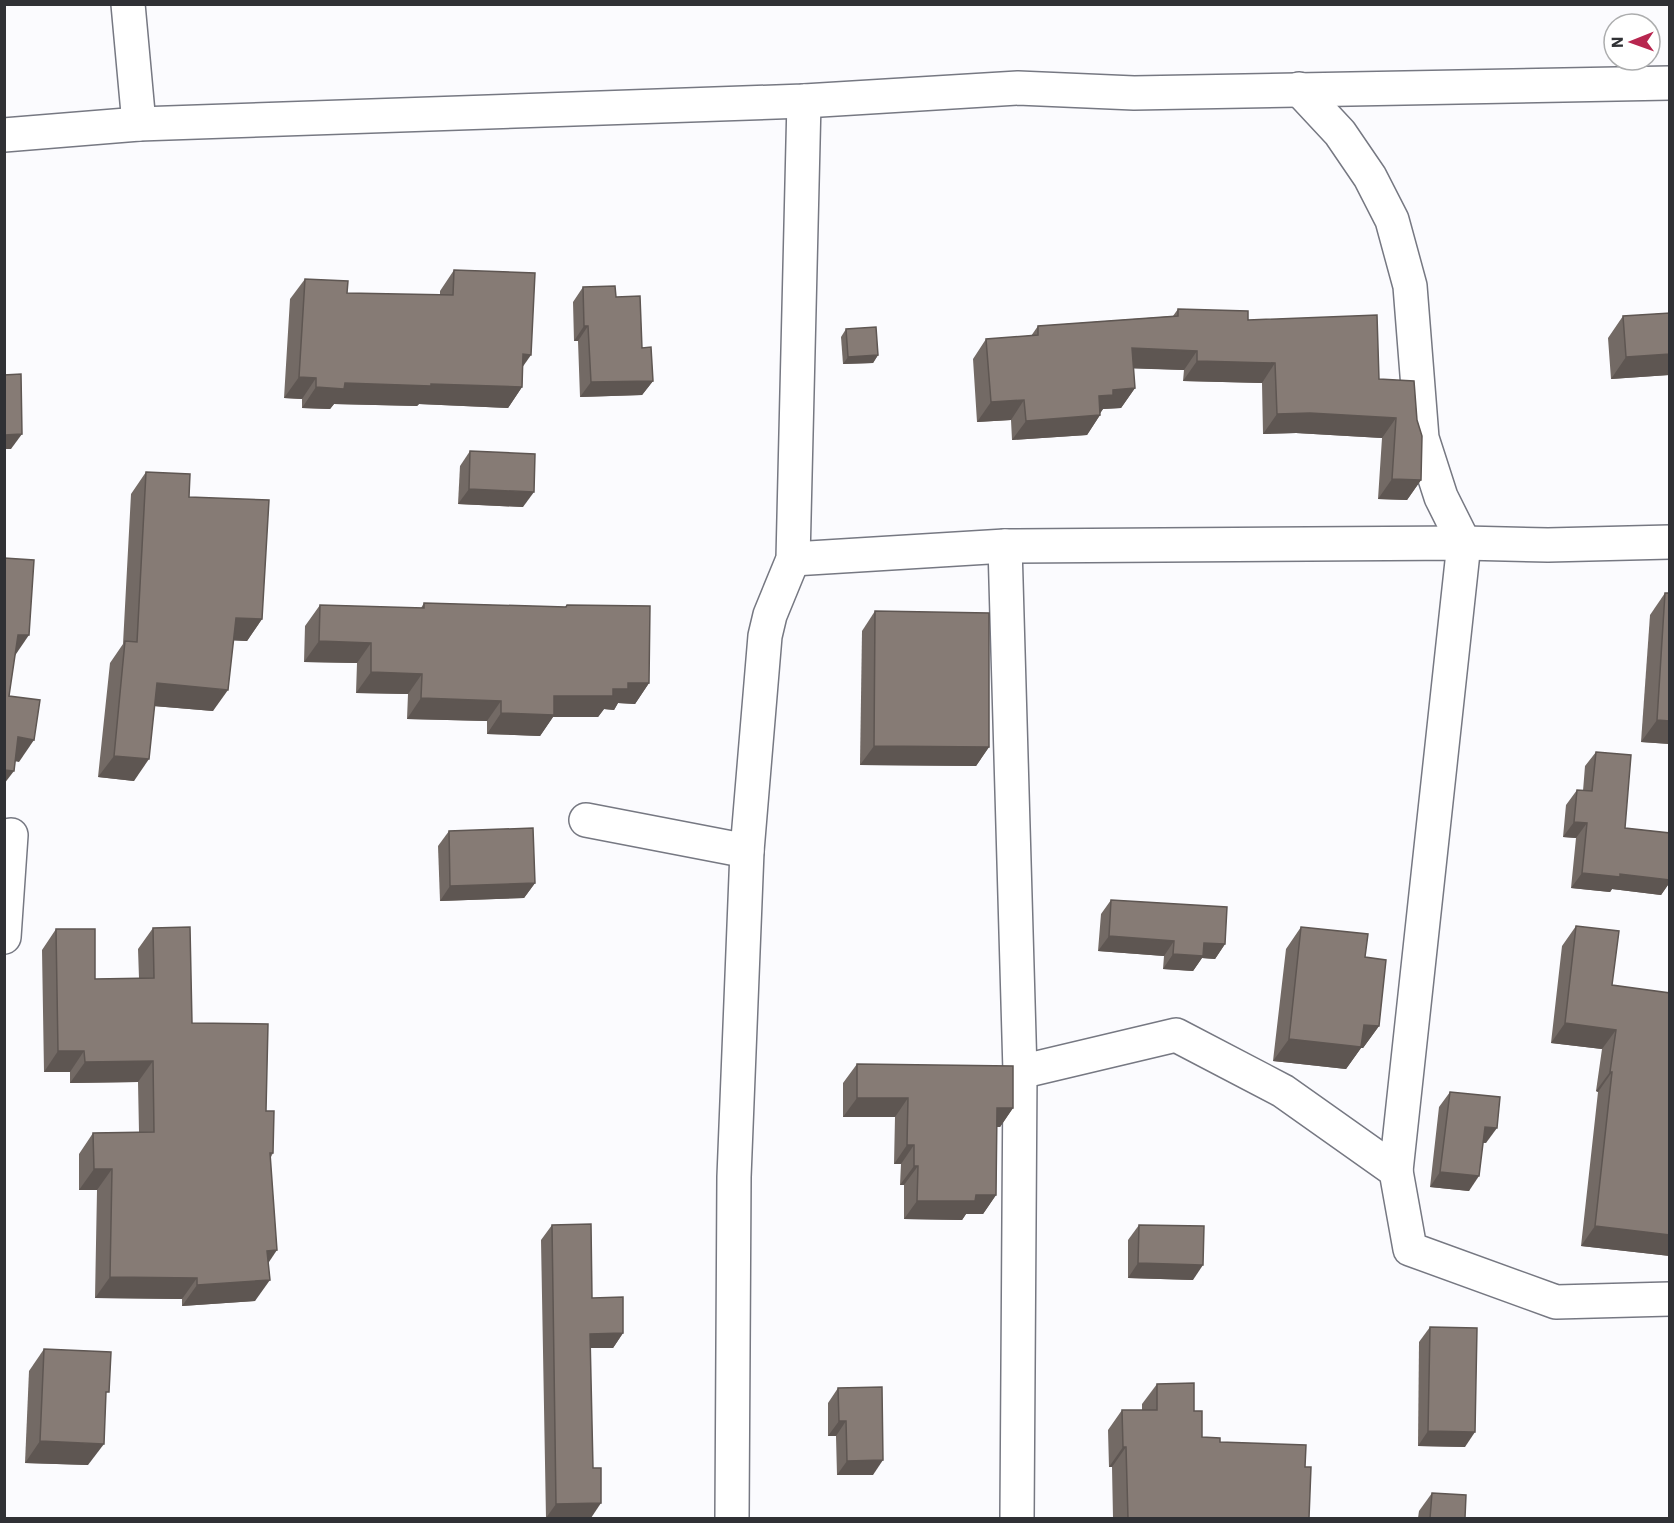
<svg xmlns="http://www.w3.org/2000/svg" width="1674" height="1523" font-family="'IBM Plex Sans',sans-serif">
  <style>
    .lines { fill: none; stroke-linecap: round; stroke-linejoin: round }
    .minor-casing { stroke: #767882; stroke-width: 36 }
    .minor { stroke: #fff; stroke-width: 33 }
    .wall { fill: #736a65 }
    .shaded-wall { fill: #5e5652 }
    .building { fill: #867b75; stroke: #5e5652; stroke-width: 1.5 }
  </style>
  <rect width="100%" height="100%" fill="#fbfbfe"/>
  <g class="lines">
    <g class="minor-casing">
      <g id="minor">
        <polyline points="128,4 139,124"/>
        <polyline points="1299,89 1340,133 1370,177 1392,220 1410,286 1422,438 1441,497 1464,543 1396,1171"/>
        <polyline points="4,135 139,124 804,101 1018,88 1134,93 1670,83"/>
        <polyline points="1005,546 1020,1072 1017,1518"/>
        <polyline points="793,559 1005,546 1464,543 1548,545 1670,542"/>
        <polyline points="586,820 747,851"/>
        <polyline points="4,836 11,835 4,937"/>
        <polyline points="1020,1072 1176,1035 1283,1091 1396,1171 1410,1249 1556,1302 1670,1299"/>
        <polyline points="732,1518 734,1177 747,851 765,636 770,615 793,559 804,101"/>
      </g>
    </g>
    <use href="#minor" class="minor"/>
  </g>
  <g class="wall">
    <polygon points="454,270 523,367 522,387 508,408 419,404 417,406 334,404 330,409 302,408 302,399 284,398 290,299 305,279 347,293 440,295 440,291"/>
    <polygon points="583,287 616,297 642,348 653,381 642,395 580,397 578,341 574,341 573,302"/>
    <polygon points="1178,309 1248,320 1379,379 1421,480 1407,500 1378,499 1382,438 1296,433 1263,434 1262,383 1183,381 1184,370 1133,368 1135,388 1121,408 1103,409 1100,413 1100,415 1087,435 1012,440 1011,420 977,422 973,359 986,339 1031,336 1038,326 1173,316"/>
    <polygon points="1670,313 1670,379 1669,375 1611,379 1608,338 1623,316"/>
    <polygon points="846,329 878,355 873,363 843,364 841,337"/>
    <polygon points="470,451 523,507 458,504 460,466"/>
    <polygon points="146,472 189,497 262,619 247,641 233,640 213,711 154,706 134,781 98,777 110,663 123,644 131,494"/>
    <polygon points="1665,593 1670,744 1641,742 1650,615"/>
    <polygon points="424,603 565,607 567,605 649,683 635,704 618,703 614,710 604,709 598,717 553,717 540,736 487,734 487,721 407,719 408,694 356,693 357,663 304,662 305,626 320,605 421,608"/>
    <polygon points="875,611 989,747 976,766 860,765 862,631"/>
    <polygon points="1596,752 1625,828 1670,833 1670,882 1661,895 1612,889 1610,892 1571,888 1576,838 1563,837 1566,805 1577,790 1583,791 1585,766"/>
    <polygon points="449,831 535,883 524,898 440,901 438,846"/>
    <polygon points="1111,900 1225,944 1215,959 1202,958 1193,971 1163,969 1164,956 1098,951 1101,914"/>
    <polygon points="1576,926 1612,985 1670,993 1670,1256 1581,1246 1598,1092 1596,1091 1602,1049 1551,1043 1562,946"/>
    <polygon points="1301,927 1365,957 1379,1026 1363,1048 1361,1048 1346,1069 1273,1061 1286,949"/>
    <polygon points="153,928 192,1023 266,1111 273,1153 271,1157 268,1263 255,1301 182,1306 182,1299 95,1298 97,1190 79,1190 79,1154 93,1133 139,1132 138,1082 70,1083 70,1072 44,1072 42,950 56,929 95,979 139,978 138,949"/>
    <polygon points="857,1064 1013,1108 1000,1127 997,1127 996,1195 983,1214 966,1214 962,1220 904,1219 904,1185 900,1185 901,1164 894,1164 895,1117 843,1117 843,1083"/>
    <polygon points="1450,1092 1486,1143 1483,1143 1469,1191 1430,1187 1439,1107"/>
    <polygon points="552,1225 592,1298 623,1333 613,1348 591,1348 591,1518 546,1518 541,1240"/>
    <polygon points="1139,1225 1193,1280 1128,1278 1128,1240"/>
    <polygon points="1430,1327 1465,1447 1418,1446 1419,1342"/>
    <polygon points="44,1349 88,1465 25,1463 29,1371"/>
    <polygon points="1157,1384 1194,1411 1202,1437 1305,1467 1309,1518 1113,1518 1112,1467 1109,1467 1108,1430 1122,1410 1142,1410 1142,1404"/>
    <polygon points="838,1388 873,1475 837,1475 836,1436 828,1436 828,1403"/>
    <polygon points="1432,1493 1465,1518 1418,1518 1419,1511"/>
  </g>
  <g class="shaded-wall">
    <polygon points="584,326 588,326 578,341 574,341"/>
    <polygon points="1132,348 1197,351 1184,370 1118,368"/>
    <polygon points="523,354 531,355 517,375"/>
    <polygon points="1670,354 1669,375 1611,379 1626,357"/>
    <polygon points="878,355 873,363 843,364 848,357"/>
    <polygon points="1197,361 1275,363 1262,383 1183,381"/>
    <polygon points="299,377 316,378 302,399 284,398"/>
    <polygon points="653,381 642,395 580,397 591,382"/>
    <polygon points="345,383 431,384 522,387 508,408 419,404 417,406 334,404 330,409 302,408 316,387"/>
    <polygon points="1135,388 1121,408 1103,409 1099,415 1099,396 1113,390"/>
    <polygon points="1024,400 1011,420 977,422 991,402"/>
    <polygon points="1310,413 1396,418 1382,438 1296,433 1263,434 1277,414"/>
    <polygon points="1100,415 1087,435 1012,440 1026,421"/>
    <polygon points="22,434 11,449 4,449 4,435"/>
    <polygon points="1392,479 1421,480 1407,500 1378,499"/>
    <polygon points="469,489 534,492 523,507 458,504"/>
    <polygon points="236,618 262,619 247,641 220,640"/>
    <polygon points="18,635 29,635 14,657"/>
    <polygon points="319,641 371,643 357,663 304,662"/>
    <polygon points="371,672 422,674 408,694 356,693"/>
    <polygon points="157,683 228,690 213,711 141,705"/>
    <polygon points="628,683 649,683 635,704 618,703 614,710 604,709 598,717 553,717 540,736 487,734 501,713 554,696"/>
    <polygon points="421,698 501,701 487,721 407,719"/>
    <polygon points="1657,720 1670,721 1670,744 1641,742"/>
    <polygon points="18,737 34,740 19,762 4,759"/>
    <polygon points="874,746 989,747 976,766 860,765"/>
    <polygon points="114,756 149,759 134,781 98,777"/>
    <polygon points="4,770 14,771 4,784"/>
    <polygon points="1574,822 1587,823 1576,838 1563,837"/>
    <polygon points="1582,873 1620,874 1670,880 1670,882 1661,895 1612,889 1610,892 1571,888"/>
    <polygon points="535,883 524,898 440,901 450,886"/>
    <polygon points="1109,936 1174,941 1164,956 1098,951"/>
    <polygon points="1204,943 1225,944 1215,959 1202,958 1193,971 1163,969 1173,954"/>
    <polygon points="1565,1023 1616,1030 1602,1049 1551,1043"/>
    <polygon points="1364,1025 1379,1026 1363,1048 1361,1048 1346,1069 1273,1061 1289,1039"/>
    <polygon points="58,1051 84,1051 70,1072 44,1072"/>
    <polygon points="153,1061 138,1082 70,1083 85,1062"/>
    <polygon points="1610,1072 1612,1072 1598,1092 1596,1091"/>
    <polygon points="857,1098 908,1098 895,1117 843,1117"/>
    <polygon points="997,1108 1013,1108 1000,1127 984,1127"/>
    <polygon points="1485,1127 1497,1128 1486,1143 1475,1141"/>
    <polygon points="907,1145 914,1145 901,1164 894,1164"/>
    <polygon points="914,1166 918,1166 904,1185 900,1185"/>
    <polygon points="94,1169 112,1169 97,1190 79,1190"/>
    <polygon points="1440,1172 1479,1176 1469,1191 1430,1187"/>
    <polygon points="976,1195 996,1195 983,1214 966,1214 962,1220 904,1219 917,1201"/>
    <polygon points="1595,1226 1670,1235 1670,1256 1581,1246"/>
    <polygon points="277,1250 263,1271 267,1251"/>
    <polygon points="1138,1263 1203,1265 1193,1280 1128,1278"/>
    <polygon points="110,1277 197,1278 182,1299 95,1298"/>
    <polygon points="270,1280 255,1301 182,1306 197,1285"/>
    <polygon points="623,1333 613,1348 580,1348 590,1334"/>
    <polygon points="839,1421 846,1421 836,1436 828,1436"/>
    <polygon points="1428,1431 1475,1432 1465,1447 1418,1446"/>
    <polygon points="40,1441 104,1444 88,1465 25,1463"/>
    <polygon points="1123,1447 1126,1447 1112,1467 1109,1467"/>
    <polygon points="883,1460 873,1475 837,1475 847,1461"/>
    <polygon points="601,1503 591,1518 546,1518 556,1504"/>
  </g>
  <g class="building">
    <polygon points="454,270 535,273 531,355 523,354 522,387 431,384 431,386 345,383 344,389 316,387 316,378 299,377 305,279 348,281 347,293 453,295"/>
    <polygon points="615,286 616,297 640,296 642,348 651,347 653,381 591,382 588,326 584,326 583,287"/>
    <polygon points="1178,309 1248,311 1248,320 1377,315 1379,379 1414,381 1417,420 1422,436 1421,480 1392,479 1396,418 1310,413 1277,414 1275,363 1197,361 1197,351 1132,348 1135,388 1113,390 1113,395 1099,396 1100,415 1026,421 1024,400 991,402 986,339 1038,335 1038,326 1178,316"/>
    <polygon points="1670,313 1670,354 1626,357 1623,316"/>
    <polygon points="876,327 878,355 848,357 846,329"/>
    <polygon points="21,374 22,434 4,435 4,375"/>
    <polygon points="470,451 535,454 534,492 469,489"/>
    <polygon points="146,472 190,474 189,497 269,500 262,619 236,618 228,690 157,683 149,759 114,756 125,641 137,642"/>
    <polygon points="4,558 34,560 29,635 18,635 9,696 40,700 34,740 18,737 14,771 4,770"/>
    <polygon points="1665,593 1670,593 1670,721 1657,720"/>
    <polygon points="424,603 566,607 567,605 650,606 649,683 628,683 628,689 613,689 613,696 554,696 554,715 501,713 501,701 421,698 422,674 371,672 371,643 319,641 320,605 424,608"/>
    <polygon points="875,611 989,613 989,747 874,746"/>
    <polygon points="1596,752 1631,755 1625,828 1670,833 1670,880 1620,874 1620,877 1582,873 1587,823 1574,822 1577,790 1592,791"/>
    <polygon points="533,828 535,883 450,886 449,831"/>
    <polygon points="1111,900 1227,907 1225,944 1204,943 1203,956 1173,954 1174,941 1109,936"/>
    <polygon points="1576,926 1619,931 1612,985 1670,993 1670,1235 1595,1226 1612,1072 1610,1072 1616,1030 1565,1023"/>
    <polygon points="190,927 192,1023 268,1024 266,1111 274,1111 273,1153 270,1153 277,1250 267,1251 270,1280 197,1285 197,1278 110,1277 112,1169 94,1169 93,1133 154,1132 153,1061 85,1062 84,1051 58,1051 56,929 95,929 95,979 154,978 153,928"/>
    <polygon points="1301,927 1368,934 1365,957 1386,960 1379,1026 1364,1025 1361,1047 1289,1039"/>
    <polygon points="857,1064 1013,1066 1013,1108 997,1108 996,1195 976,1195 975,1201 917,1201 918,1166 914,1166 914,1145 907,1145 908,1098 857,1098"/>
    <polygon points="1450,1092 1500,1097 1497,1128 1485,1127 1479,1176 1440,1172"/>
    <polygon points="591,1224 592,1298 623,1297 623,1333 590,1334 593,1468 601,1468 601,1503 556,1504 552,1225"/>
    <polygon points="1139,1225 1204,1226 1203,1265 1138,1263"/>
    <polygon points="1430,1327 1477,1328 1475,1432 1428,1431"/>
    <polygon points="44,1349 111,1352 109,1392 106,1392 104,1444 40,1441"/>
    <polygon points="1194,1383 1194,1411 1202,1411 1202,1437 1220,1438 1220,1442 1306,1445 1305,1467 1311,1467 1309,1518 1128,1518 1126,1447 1123,1447 1122,1410 1157,1410 1157,1384"/>
    <polygon points="882,1387 883,1460 847,1461 846,1421 839,1421 838,1388"/>
    <polygon points="1432,1493 1466,1495 1465,1518 1430,1518"/>
  </g>
  <rect width="1674" height="1523" fill="none" stroke="#303135" stroke-width="12"/>
  <g transform="translate(1632 42) rotate(269)"><circle r="28" fill="#ffffff" stroke="#acadae" stroke-width="1.5"/>
  <path d="M0-4.5L10 22L0 15L-10 22Z" fill="#b7264f"/>
  <text y="-9" font-size="16" font-weight="bold" text-anchor="middle" fill="#303135">N</text>
  </g>
</svg>
